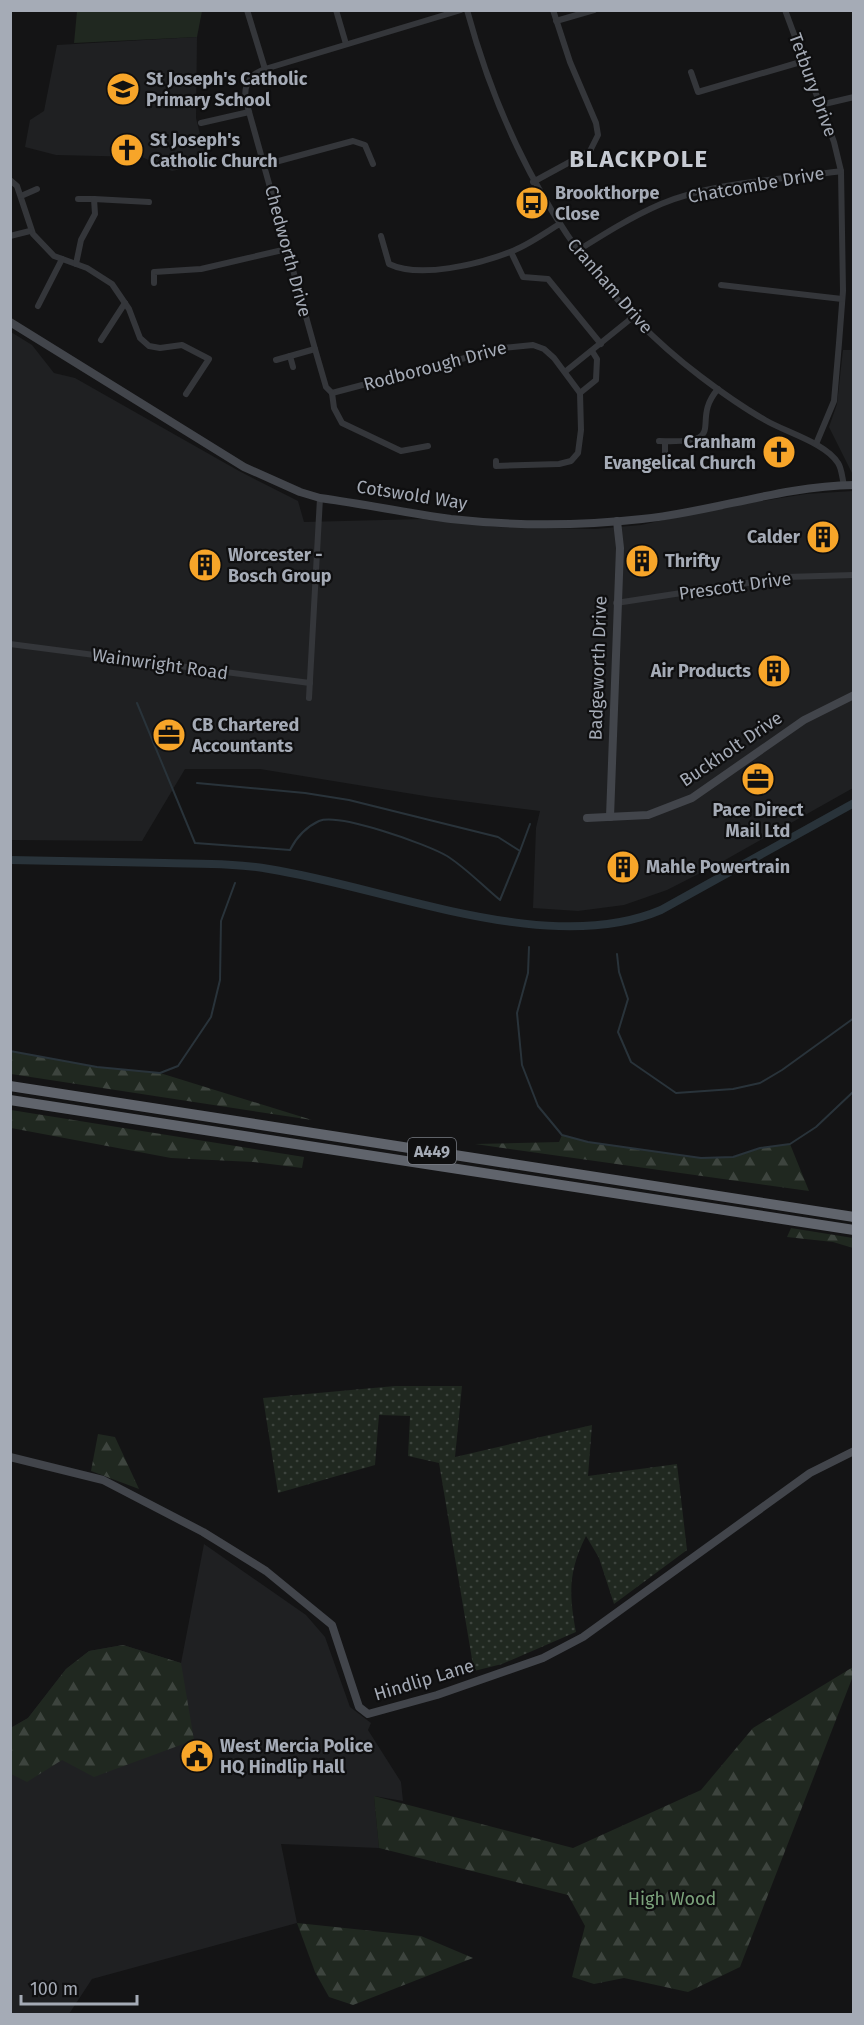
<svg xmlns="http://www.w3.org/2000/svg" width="864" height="2025" font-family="'Fira Sans',sans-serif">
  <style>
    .built { fill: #1f2022 }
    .grass { fill: url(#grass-dots) }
    .forest { fill: url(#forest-firs) }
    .green { fill: #202820 }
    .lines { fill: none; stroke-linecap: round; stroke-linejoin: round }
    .stream { stroke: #29333a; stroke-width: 2 }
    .canal { stroke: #29333a; stroke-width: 8 }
    .street { stroke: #34363a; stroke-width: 6 }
    .secondary { stroke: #42454b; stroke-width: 8 }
    .highway { stroke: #60646c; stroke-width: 10 }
    .labels { text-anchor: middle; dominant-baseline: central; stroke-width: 4.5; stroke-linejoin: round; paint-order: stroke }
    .shield { fill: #0f0f10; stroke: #787c84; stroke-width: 1.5 }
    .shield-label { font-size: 16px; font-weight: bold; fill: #a5abb6 }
    .poi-label { font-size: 18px; font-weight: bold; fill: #a5abb6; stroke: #0f0f10; text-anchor: start }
    .street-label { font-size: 18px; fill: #a5abb6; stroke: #0f0f10 }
    .park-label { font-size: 18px; fill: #7ba27b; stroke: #0f0f10 }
    .district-label { font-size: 24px; font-weight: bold; letter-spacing: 1.5px; fill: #c6cad2; stroke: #0f0f10 }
  </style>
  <defs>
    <pattern id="grass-dots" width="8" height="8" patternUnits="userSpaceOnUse" patternTransform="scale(1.5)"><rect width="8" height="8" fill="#202820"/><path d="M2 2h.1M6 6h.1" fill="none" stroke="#3d443e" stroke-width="1.8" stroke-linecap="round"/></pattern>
    <pattern id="forest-firs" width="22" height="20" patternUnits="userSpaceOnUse" patternTransform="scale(1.5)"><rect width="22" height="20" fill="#202820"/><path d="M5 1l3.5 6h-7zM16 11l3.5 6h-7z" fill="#3d443e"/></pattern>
  </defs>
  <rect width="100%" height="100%" fill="#141415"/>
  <g class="built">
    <polygon points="197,37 196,118 207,163 172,171 142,157 56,155 25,147 30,120 44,111 57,45"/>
    <polygon points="11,332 32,345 54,373 75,378 239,471 298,501 304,522 423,519 496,527 595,529 641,525 723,507 806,494 853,491 853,788 718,864 667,890 624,905 578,911 533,908 536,828 540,811 431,797 260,769 185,769 142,841 11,840"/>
    <polygon points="843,350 853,350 853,475 829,427 837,404"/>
    <polygon points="204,1544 306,1615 325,1637 350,1707 371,1723 368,1730 401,1782 403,1801 374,1796 379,1848 281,1844 297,1923 92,1979 69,2014 11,2014 10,1728 28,1718 66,1669 89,1651 123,1645 181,1663"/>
  </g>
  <path class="grass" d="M 395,1386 L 462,1386 L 455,1457 L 592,1425 L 588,1476 L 677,1464 L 687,1550 L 614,1604 L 599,1558 L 586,1536 C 568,1572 569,1594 576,1632 L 502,1664 L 474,1671 L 439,1463 L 408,1456 L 410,1416 L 379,1415 L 375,1465 L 278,1493 L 263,1398 Z"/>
  <g class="forest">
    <polygon points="11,1051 97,1067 160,1073 312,1120 11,1074"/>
    <polygon points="11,1110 304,1157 302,1168 253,1162 171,1158 11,1128"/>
    <polygon points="562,1135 588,1142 701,1158 733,1157 760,1148 790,1144 809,1191 475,1144 559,1142"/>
    <polygon points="791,1228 853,1238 853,1248 833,1242 787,1237"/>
    <polygon points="98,1434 115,1437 139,1489 91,1471"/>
    <polygon points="123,1645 181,1663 194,1740 94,1777 62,1760 27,1782 11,1774 11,1728 28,1718 66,1669 89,1651"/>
    <polygon points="853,1667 853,1676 740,1967 688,1992 624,1978 594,1984 572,1977 585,1926 568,1895 379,1848 374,1796 573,1848 701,1790 753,1728"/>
    <polygon points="297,1923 421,1936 473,1958 353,2005 329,1997 315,1972"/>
  </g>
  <polygon class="green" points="77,11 202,11 197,37 74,43"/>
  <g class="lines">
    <g class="stream">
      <path d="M 137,703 L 195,843 L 290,850 C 296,838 306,827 319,821 C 339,813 427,844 447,856 C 466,868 483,886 500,900 L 520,851 L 498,837 L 349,800 L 305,793 L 197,783"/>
      <polyline points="520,851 530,824"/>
      <polyline points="529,947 528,973 517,1013 522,1065 538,1106 562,1135 588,1142 701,1158 733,1157 760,1148 790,1144 816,1127 854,1091"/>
      <polyline points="617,954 619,972 628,999 618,1032 631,1062 676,1093 733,1089 760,1083 782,1070 854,1018"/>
      <polyline points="10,1051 97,1067 160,1073 178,1066 211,1017 220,980 221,921 235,883"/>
    </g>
    <path class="canal" d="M 10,860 C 62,861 113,862 165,863 C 200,864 235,863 269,869 C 386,887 548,958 661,910 L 854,803"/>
    <g class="street">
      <polyline points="247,10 265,69"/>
      <polyline points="336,10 346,44"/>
      <path d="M 467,10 C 506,154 580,285 700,376 C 721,392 742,407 765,420 C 785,432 826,443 838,463 C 842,469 842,478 844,485"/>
      <polyline points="785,10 834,142 841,171 843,291 839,343 834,401 816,444"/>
      <polyline points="556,21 594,10"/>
      <polyline points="691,72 698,92 804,61"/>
      <polyline points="820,105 854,97"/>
      <polyline points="201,123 249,112"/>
      <polyline points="264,165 353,141 365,145 373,164"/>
      <polyline points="10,180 17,186 33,234 54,256 87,268 112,284 129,309 140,338 149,346 160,348 182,345 209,359 186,394"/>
      <polyline points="533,182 590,151 598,135 596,123 570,62 553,10"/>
      <polyline points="21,196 37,189"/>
      <polyline points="78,199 94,199"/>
      <polyline points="10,236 30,231"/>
      <path d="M 381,236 L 389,264 C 420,279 479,264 510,252 C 527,246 543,234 558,225"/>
      <path d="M 577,251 C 604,234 631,217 661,204 C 716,181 782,180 841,171"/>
      <polyline points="511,252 523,277 548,279 601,344"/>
      <polyline points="76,264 81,240 95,214 94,199 149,202"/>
      <polyline points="154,283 154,272 201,269 287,249"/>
      <polyline points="721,285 842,299"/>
      <polyline points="38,306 62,259"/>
      <polyline points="101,340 125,303"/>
      <polyline points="290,356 293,367"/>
      <polyline points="276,360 315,349"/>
      <polyline points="566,371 633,317"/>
      <path d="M 332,393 L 326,387 L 315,349 L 246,101 C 243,85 250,74 265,69 L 461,10"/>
      <polyline points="332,393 503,348 533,345 544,349 554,358 580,393 581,430 578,453 571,461 559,464 496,466 496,461"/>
      <polyline points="332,393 334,408 342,423 401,451 428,446"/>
      <polyline points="580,393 596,380 597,359 592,351"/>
      <path d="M 659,441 C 733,444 688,423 718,389"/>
      <polyline points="665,452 665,442"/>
      <polyline points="616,603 786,577 854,575"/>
      <polyline points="10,644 310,683"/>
      <polyline points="309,698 320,498"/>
    </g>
    <g class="secondary">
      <path d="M 10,322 L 244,467 L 300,492 L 320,498 C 364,504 407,513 451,519 C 514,526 579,526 642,519 C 713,512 781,486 854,485"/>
      <polyline points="610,817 620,548 617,521"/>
      <polyline points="587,818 648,815 692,798 804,720 854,695"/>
      <polyline points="10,1457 103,1480 203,1532 266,1571 332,1625 359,1707 368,1714 437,1695 543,1658 583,1637 810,1473 854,1451"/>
    </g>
    <g class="highway">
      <polyline points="10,1086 854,1217"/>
      <polyline points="10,1100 854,1230"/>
    </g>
  </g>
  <defs>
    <g id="school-disc" transform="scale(1.725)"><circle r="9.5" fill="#f7a529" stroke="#0f0f10"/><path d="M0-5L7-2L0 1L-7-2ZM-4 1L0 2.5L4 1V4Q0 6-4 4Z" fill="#111"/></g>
    <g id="church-disc" transform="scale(1.725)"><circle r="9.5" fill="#f7a529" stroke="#0f0f10"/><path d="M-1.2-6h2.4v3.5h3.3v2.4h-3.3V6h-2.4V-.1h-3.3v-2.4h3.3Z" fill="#111"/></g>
    <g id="bus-disc" transform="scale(1.725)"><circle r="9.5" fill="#f7a529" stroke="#0f0f10"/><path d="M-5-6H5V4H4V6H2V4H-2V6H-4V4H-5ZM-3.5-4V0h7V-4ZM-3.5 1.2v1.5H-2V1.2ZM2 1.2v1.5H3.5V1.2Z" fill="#111"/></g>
    <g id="building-disc" transform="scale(1.725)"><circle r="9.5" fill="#f7a529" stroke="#0f0f10"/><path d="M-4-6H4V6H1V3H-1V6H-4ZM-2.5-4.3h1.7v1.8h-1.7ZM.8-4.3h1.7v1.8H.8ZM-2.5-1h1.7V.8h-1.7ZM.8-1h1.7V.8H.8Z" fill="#111"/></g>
    <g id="office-disc" transform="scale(1.725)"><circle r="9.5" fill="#f7a529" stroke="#0f0f10"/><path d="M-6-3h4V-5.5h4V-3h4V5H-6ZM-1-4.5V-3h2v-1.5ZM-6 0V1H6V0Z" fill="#111"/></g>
    <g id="civic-disc" transform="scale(1.725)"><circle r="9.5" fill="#f7a529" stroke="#0f0f10"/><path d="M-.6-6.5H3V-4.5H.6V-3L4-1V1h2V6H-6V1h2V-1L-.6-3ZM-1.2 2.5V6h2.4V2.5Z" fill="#111"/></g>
  </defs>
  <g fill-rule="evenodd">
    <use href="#school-disc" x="123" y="89"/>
    <use href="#church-disc" x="127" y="150"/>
    <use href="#bus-disc" x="532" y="203"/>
    <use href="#church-disc" x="779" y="452"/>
    <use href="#building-disc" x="823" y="537"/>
    <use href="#building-disc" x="642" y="561"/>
    <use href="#building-disc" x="205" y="565"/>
    <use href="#building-disc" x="774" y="671"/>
    <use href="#office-disc" x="169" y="735"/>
    <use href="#office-disc" x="758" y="779"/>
    <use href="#building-disc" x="623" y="867"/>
    <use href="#civic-disc" x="197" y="1756"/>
  </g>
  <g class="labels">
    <rect class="shield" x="408" y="1138" width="48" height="26" rx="4.5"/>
    <g class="shield-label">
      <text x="432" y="1151">A449</text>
    </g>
    <g class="poi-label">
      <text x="146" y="79">St Joseph's Catholic<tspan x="146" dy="21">Primary School</tspan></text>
      <text x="150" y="140">St Joseph's<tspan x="150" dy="21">Catholic Church</tspan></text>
      <text x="555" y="193">Brookthorpe<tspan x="555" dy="21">Close</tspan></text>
      <text x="756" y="442" text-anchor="end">Cranham<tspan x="756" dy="21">Evangelical Church</tspan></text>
      <text x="800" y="537" text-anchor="end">Calder</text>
      <text x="228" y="555">Worcester -<tspan x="228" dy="21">Bosch Group</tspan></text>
      <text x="665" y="561">Thrifty</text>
      <text x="751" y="671" text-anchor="end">Air Products</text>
      <text x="192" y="725">CB Chartered<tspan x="192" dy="21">Accountants</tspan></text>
      <text x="758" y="810" text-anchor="middle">Pace Direct<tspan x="758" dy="21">Mail Ltd</tspan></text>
      <text x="646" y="867">Mahle Powertrain</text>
      <text x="220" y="1746">West Mercia Police<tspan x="220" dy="21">HQ Hindlip Hall</tspan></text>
    </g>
    <g class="street-label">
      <text transform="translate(813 85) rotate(70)">Tetbury Drive</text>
      <text transform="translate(756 185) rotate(-10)">Chatcombe Drive</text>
      <text transform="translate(288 251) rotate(75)">Chedworth Drive</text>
      <text transform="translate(610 286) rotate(49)">Cranham Drive</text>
      <text transform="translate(435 366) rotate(-15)">Rodborough Drive</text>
      <text transform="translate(412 495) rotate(9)">Cotswold Way</text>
      <text transform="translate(735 586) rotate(-8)">Prescott Drive</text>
      <text transform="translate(160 664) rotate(8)">Wainwright Road</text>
      <text transform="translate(598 668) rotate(-88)">Badgeworth Drive</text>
      <text transform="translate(731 749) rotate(-34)">Buckholt Drive</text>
      <text transform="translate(424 1680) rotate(-17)">Hindlip Lane</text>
    </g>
    <g class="park-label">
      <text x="672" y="1899">High Wood</text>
    </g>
    <g class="district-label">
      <text x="639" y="159">BLACKPOLE</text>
    </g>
  </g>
  <rect width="864" height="2025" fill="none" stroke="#a5abb6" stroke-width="24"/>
  <path d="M21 1995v9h116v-9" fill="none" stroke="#a5abb6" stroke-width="3"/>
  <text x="30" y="1995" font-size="18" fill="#a5abb6" stroke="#0f0f10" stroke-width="4.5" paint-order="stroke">100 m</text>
</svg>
